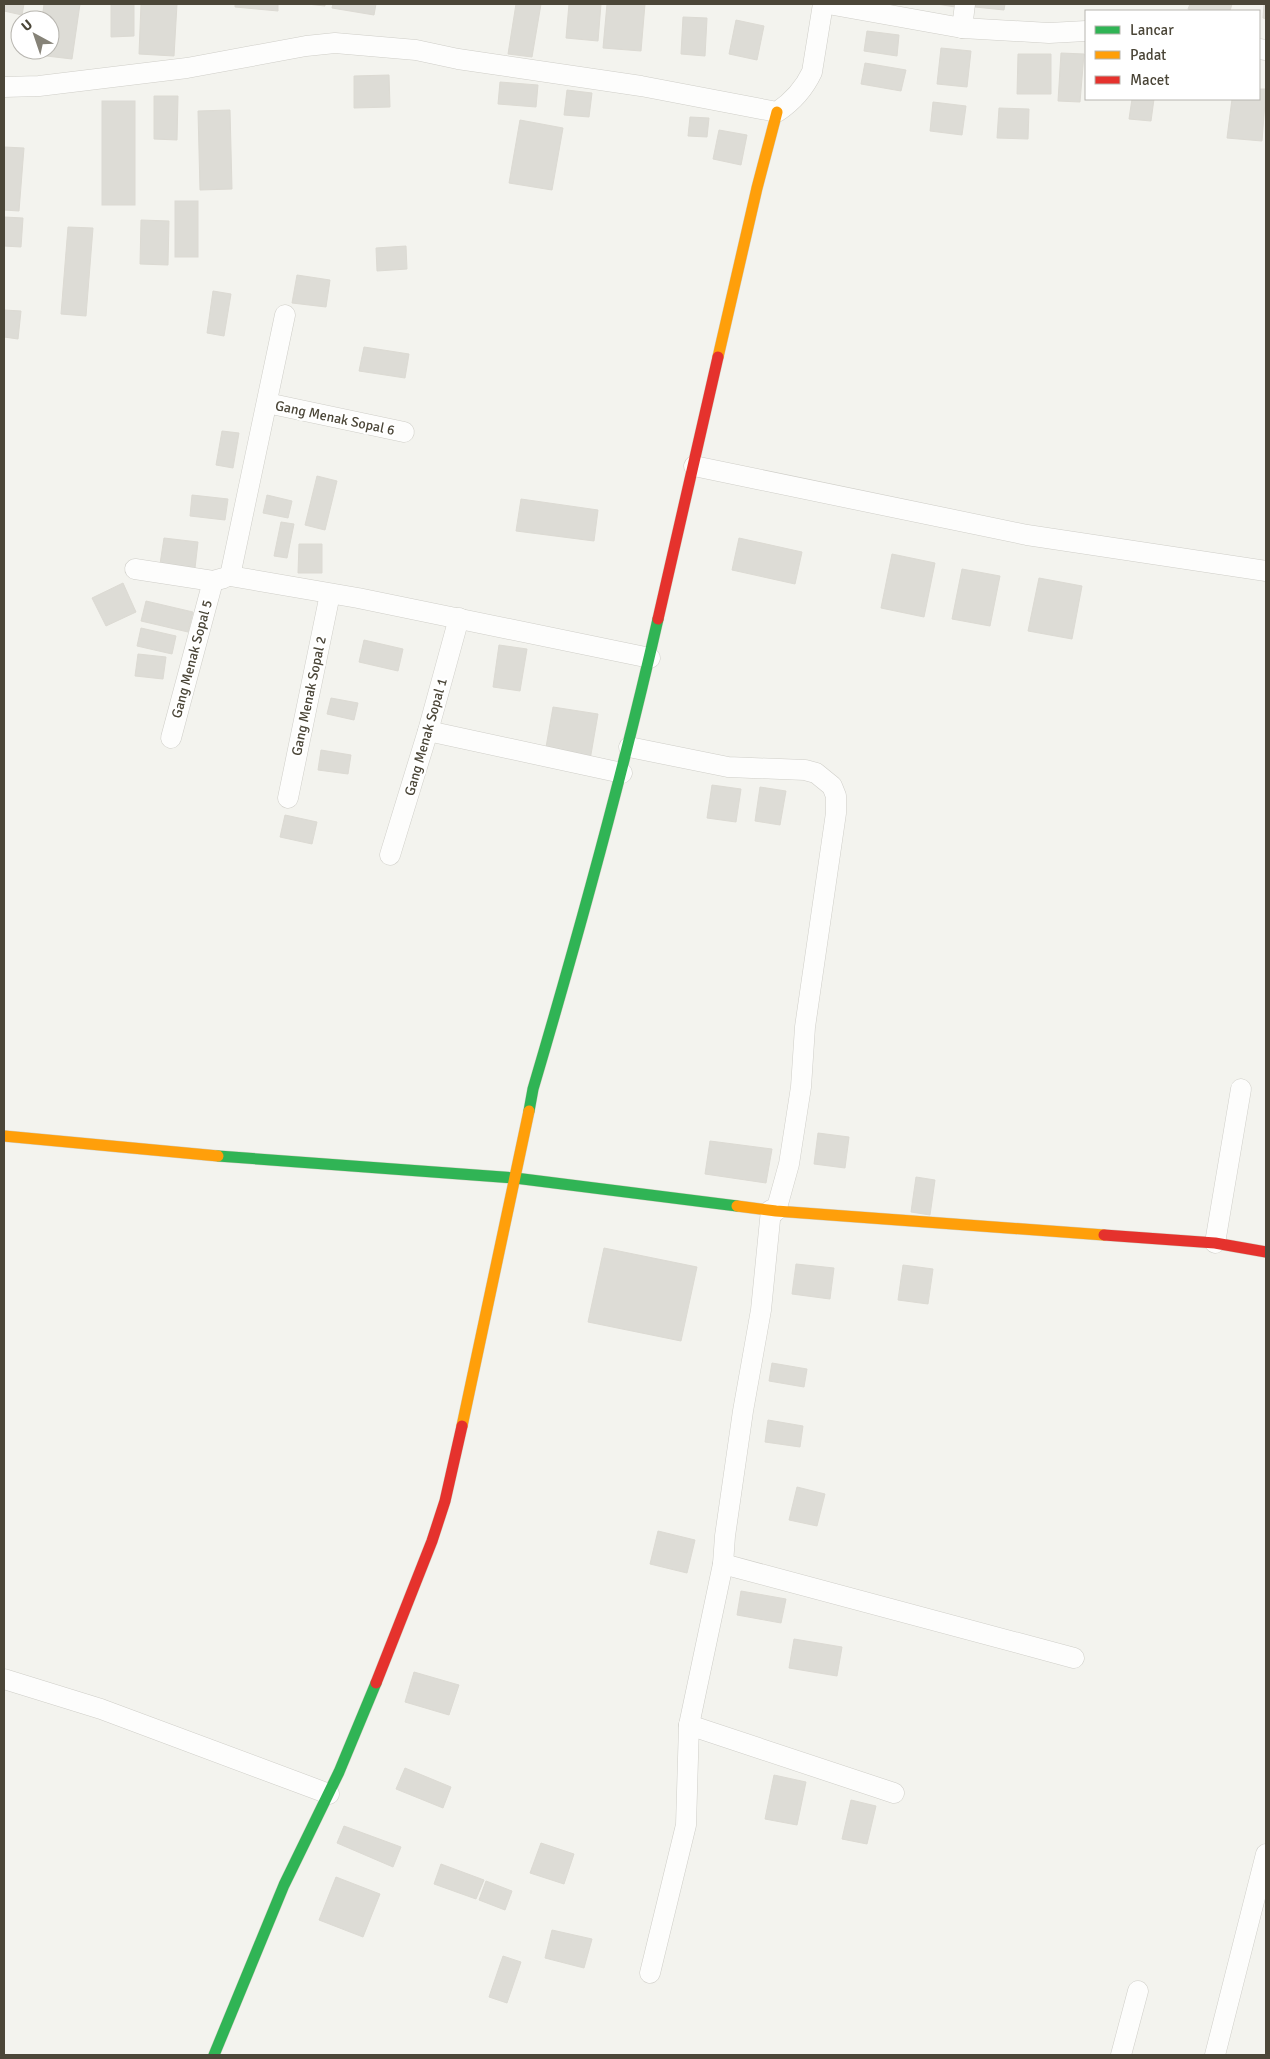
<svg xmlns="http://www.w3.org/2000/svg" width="1270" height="2059" font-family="Signika,sans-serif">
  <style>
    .building { fill: #dddcd6; stroke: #dcdad3 }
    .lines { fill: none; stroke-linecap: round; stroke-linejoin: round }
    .street-casing { stroke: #cfcec8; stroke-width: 21 }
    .fast-casing { stroke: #d3d1c4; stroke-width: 12 }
    .slow-casing { stroke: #d3d1c4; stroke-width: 12 }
    .jam-casing { stroke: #d3d1c4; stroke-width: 12 }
    .street { stroke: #fdfdfc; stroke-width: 20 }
    .fast { stroke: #30b455; stroke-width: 11 }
    .slow { stroke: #ff9f0a; stroke-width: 11 }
    .jam { stroke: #e5322d; stroke-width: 11 }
    .labels { text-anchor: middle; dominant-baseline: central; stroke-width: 4.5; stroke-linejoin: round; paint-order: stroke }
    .street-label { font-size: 14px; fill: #4b4638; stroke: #fff }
  </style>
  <rect width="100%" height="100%" fill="#f3f3ee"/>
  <g class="building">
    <polygon points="4,4 24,4 22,15 4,11"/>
    <polygon points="44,4 80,4 72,59 38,55 38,50 50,50 50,20 42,20"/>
    <polygon points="111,4 134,4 134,36 111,37"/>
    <polygon points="141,4 177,4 174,56 139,54"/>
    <polygon points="235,4 278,4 278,11 235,7"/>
    <polygon points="307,4 325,4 325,6"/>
    <polygon points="333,4 376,4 374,15 332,8"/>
    <polygon points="516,4 541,4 532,57 508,54"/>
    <polygon points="569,4 601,4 598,41 566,38"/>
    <polygon points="607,4 645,4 641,51 603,48"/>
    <polygon points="937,4 956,4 955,7"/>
    <polygon points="976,4 1005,4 1004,10 975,7"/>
    <polygon points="1190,4 1232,4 1230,11 1195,11 1188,9"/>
    <polygon points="1264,4 1266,4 1266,19 1263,18"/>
    <polygon points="683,17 707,18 705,56 681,54"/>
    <polygon points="736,20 764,26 757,60 729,54"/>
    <polygon points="867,31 899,35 897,56 864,51"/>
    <polygon points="941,48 971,51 967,87 937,84"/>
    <polygon points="1061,53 1084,54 1080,102 1058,101"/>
    <polygon points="1018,54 1051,54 1051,94 1017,94"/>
    <polygon points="865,63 906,70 901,91 861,84"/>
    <polygon points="389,75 390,107 354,108 354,76"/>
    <polygon points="500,82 538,85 536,107 498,104"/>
    <polygon points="1259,89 1266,89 1262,141 1227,138 1232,99 1259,99"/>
    <polygon points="567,90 592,93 589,117 564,115"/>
    <polygon points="154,96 178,96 177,140 154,139"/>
    <polygon points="1132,99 1154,99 1151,121 1129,119"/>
    <rect x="102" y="101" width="33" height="104"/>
    <polygon points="933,102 966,106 962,135 930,131"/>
    <polygon points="999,108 1029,109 1028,139 997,138"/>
    <polygon points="230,110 232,189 200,190 198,111"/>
    <polygon points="690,117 709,118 707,137 688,136"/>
    <polygon points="520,120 563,128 552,190 509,183"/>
    <polygon points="719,130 747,135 741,165 713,159"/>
    <polygon points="4,147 24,148 19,211 4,210"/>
    <rect x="175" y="201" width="23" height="56"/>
    <polygon points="4,217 23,218 21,247 4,246"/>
    <polygon points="141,220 169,221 168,265 140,264"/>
    <polygon points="68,227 93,228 86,316 61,314"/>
    <polygon points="406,246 407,269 377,271 376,248"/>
    <polygon points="297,275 330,280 326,307 292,303"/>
    <polygon points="213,291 231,294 224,336 207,333"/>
    <polygon points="4,310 21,311 18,339 4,337"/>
    <polygon points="364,347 409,354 405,378 359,371"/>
    <polygon points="222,431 239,433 233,468 216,465"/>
    <polygon points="317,476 337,481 325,530 305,525"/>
    <polygon points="192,495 228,499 225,520 190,516"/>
    <polygon points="267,495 292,501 288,518 263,513"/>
    <polygon points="521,499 598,510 594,541 516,531"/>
    <polygon points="281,522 294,524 287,558 274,556"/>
    <polygon points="164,538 198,542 195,568 160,564"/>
    <polygon points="739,538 802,552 795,584 732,570"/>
    <polygon points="299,544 322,544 322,573 298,573"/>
    <polygon points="892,554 935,563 924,617 881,608"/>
    <polygon points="962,569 1000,576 990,626 952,619"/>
    <polygon points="1039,578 1082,586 1072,639 1028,631"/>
    <polygon points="123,583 136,612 106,626 92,598"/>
    <polygon points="146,601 193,612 188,632 141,621"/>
    <polygon points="141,628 176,636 172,654 137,646"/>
    <polygon points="364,640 403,649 398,671 359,662"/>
    <polygon points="499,645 527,649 520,691 493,687"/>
    <polygon points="138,654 166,657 163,679 135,676"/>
    <polygon points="331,698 358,703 354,720 327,714"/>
    <polygon points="553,707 598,714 590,760 545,753"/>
    <polygon points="321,750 351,755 348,774 318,770"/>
    <polygon points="712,785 741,789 736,822 707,818"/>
    <polygon points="760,787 786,791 780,825 755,821"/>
    <polygon points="285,815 317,822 312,844 280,837"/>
    <polygon points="818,1133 849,1137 845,1168 814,1164"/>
    <polygon points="710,1141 772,1149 766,1183 705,1174"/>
    <polygon points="916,1177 935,1180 930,1215 911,1212"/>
    <polygon points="604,1248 697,1267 681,1341 588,1322"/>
    <polygon points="796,1264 834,1268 830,1299 792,1294"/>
    <polygon points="903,1265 933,1269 928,1304 898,1300"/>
    <polygon points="772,1363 807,1369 804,1387 769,1381"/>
    <polygon points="768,1420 803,1426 800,1447 765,1442"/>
    <polygon points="797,1487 825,1494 817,1526 789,1520"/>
    <polygon points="658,1531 695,1540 687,1573 650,1564"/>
    <polygon points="741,1591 786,1599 781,1623 737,1615"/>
    <polygon points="794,1639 842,1647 837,1676 789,1668"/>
    <polygon points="414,1672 459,1685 449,1715 405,1702"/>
    <polygon points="405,1768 451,1787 443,1808 396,1789"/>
    <polygon points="774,1775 806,1782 797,1825 765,1819"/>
    <polygon points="851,1800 876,1806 867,1844 842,1839"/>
    <polygon points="344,1826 401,1847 393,1867 337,1843"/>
    <polygon points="541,1843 574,1854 564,1884 530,1873"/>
    <polygon points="441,1864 484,1880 476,1899 434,1884"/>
    <polygon points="336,1877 380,1894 363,1937 319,1920"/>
    <polygon points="486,1881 512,1891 505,1910 479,1900"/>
    <polygon points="552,1930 592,1939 584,1968 545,1958"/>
    <polygon points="503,1956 521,1962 507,2003 489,1997"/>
  </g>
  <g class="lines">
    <g class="street-casing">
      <g id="street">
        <polyline points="828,4 962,28 1049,33 1086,31"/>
        <polyline points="962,28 965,4"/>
        <polyline points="1259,49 1266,50"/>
        <path d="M 4,87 L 39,86 L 187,68 L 306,46 L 335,43 L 416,50 L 458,59 L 641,86 L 777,112 C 792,102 804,89 812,72 L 823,4"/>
        <polyline points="285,315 230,576 358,598 650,658"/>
        <polyline points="267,403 404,432"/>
        <polyline points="694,466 1027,535 1266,571"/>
        <polyline points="135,569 213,581 224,578"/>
        <polyline points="428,731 622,773"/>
        <polyline points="171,738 213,581"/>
        <polyline points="629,747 728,767 805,770 816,773 832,786 836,796 836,813 805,1027 801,1087 789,1164 776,1211"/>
        <polyline points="288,798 330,594"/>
        <polyline points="390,855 428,731 459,618"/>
        <polyline points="1215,1243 1241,1089"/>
        <polyline points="723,1564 1074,1658"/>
        <polyline points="4,1679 101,1709 329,1794"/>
        <polyline points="689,1725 894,1793"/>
        <polyline points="650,1973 686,1825 689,1725 723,1564 725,1536 743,1411 761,1310 771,1210"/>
        <polyline points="1121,2055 1138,1991"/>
        <polyline points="1215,2055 1266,1854"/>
      </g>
    </g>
    <g class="fast-casing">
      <g id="fast">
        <path d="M 529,1111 L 533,1089 C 579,933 622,778 658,619"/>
        <polyline points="218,1156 515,1178 737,1206"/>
        <polyline points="214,2055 284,1885 339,1772 376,1683"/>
      </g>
    </g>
    <g class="slow-casing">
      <g id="slow">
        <polyline points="718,357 757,188 777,112"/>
        <polyline points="4,1136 218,1156"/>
        <polyline points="737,1206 776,1211 1104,1235"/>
        <polyline points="462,1426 529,1111"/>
      </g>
    </g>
    <g class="jam-casing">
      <g id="jam">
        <polyline points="658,619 718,357"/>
        <polyline points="1104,1235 1215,1243 1266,1252"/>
        <polyline points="376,1683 432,1541 445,1501 462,1426"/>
      </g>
    </g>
    <use href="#street" class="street"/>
    <use href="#fast" class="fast"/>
    <use href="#slow" class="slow"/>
    <use href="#jam" class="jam"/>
  </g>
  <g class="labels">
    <g class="street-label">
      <text transform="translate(335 418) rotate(12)">Gang Menak Sopal 6</text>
      <text transform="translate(192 659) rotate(-75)">Gang Menak Sopal 5</text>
      <text transform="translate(309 696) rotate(-78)">Gang Menak Sopal 2</text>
      <text transform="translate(426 737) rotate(-74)">Gang Menak Sopal 1</text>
    </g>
  </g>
  <rect width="1270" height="2059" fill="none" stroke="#4b4638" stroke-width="10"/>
  <rect x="1085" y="10" width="175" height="90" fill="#ffffff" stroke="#b7b5af"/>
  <rect x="1095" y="26" width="25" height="8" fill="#30b455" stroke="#b7b5af"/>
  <text x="1130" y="35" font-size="15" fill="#4b4638">Lancar</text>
  <rect x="1095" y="51" width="25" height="8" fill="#ff9f0a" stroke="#b7b5af"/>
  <text x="1130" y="60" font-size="15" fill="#4b4638">Padat</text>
  <rect x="1095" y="76" width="25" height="8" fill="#e5322d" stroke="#b7b5af"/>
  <text x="1130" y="85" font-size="15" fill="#4b4638">Macet</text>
  <g transform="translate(35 35) rotate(320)"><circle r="24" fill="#ffffff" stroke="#b7b5af"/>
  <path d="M0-4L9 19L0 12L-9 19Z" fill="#868378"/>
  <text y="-8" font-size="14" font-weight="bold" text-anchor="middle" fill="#4b4638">U</text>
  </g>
</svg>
